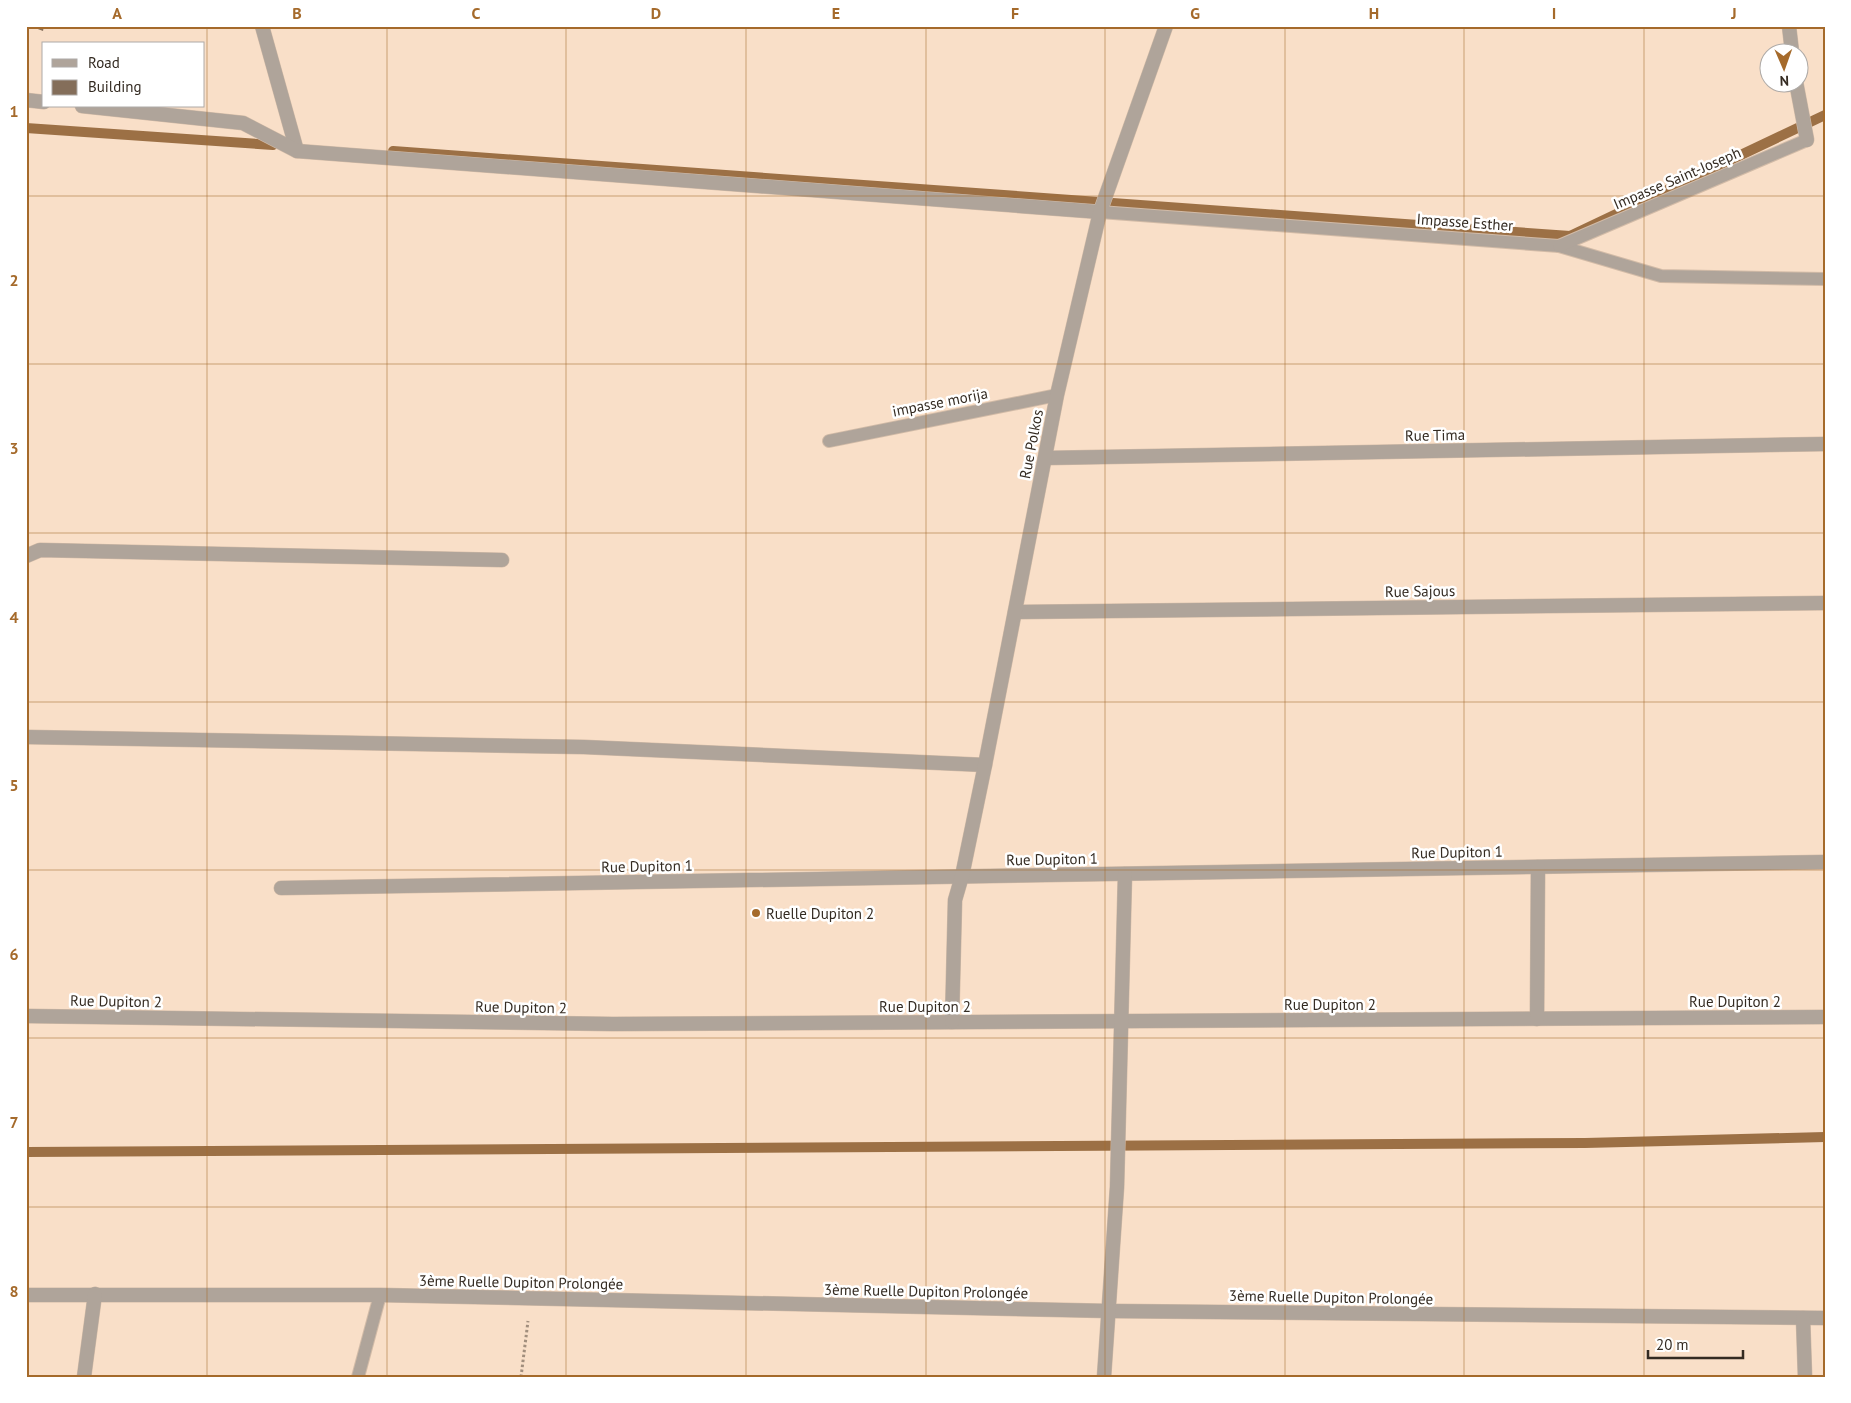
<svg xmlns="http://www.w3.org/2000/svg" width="1851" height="1403" font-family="'PT Sans',sans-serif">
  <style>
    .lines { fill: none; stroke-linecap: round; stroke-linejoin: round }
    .stream { stroke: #9c7045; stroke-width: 10 }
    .building { fill: #846e5a }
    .service-casing { stroke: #d2bba7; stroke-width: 14 }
    .minor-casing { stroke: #d2bba7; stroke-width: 15 }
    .path { stroke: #a18e7d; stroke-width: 3; stroke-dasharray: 2.5 2.5; stroke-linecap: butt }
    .service { stroke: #afa49a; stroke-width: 12 }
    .minor { stroke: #afa49a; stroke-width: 14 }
    .grid { fill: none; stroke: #a56a2b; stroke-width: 1; stroke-opacity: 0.55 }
    .poi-dot { fill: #a56a2b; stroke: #fff; stroke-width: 2 }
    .labels { text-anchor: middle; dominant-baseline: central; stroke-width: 5; stroke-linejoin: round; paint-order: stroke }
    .street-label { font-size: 15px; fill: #342b22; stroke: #fff }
    .poi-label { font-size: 15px; fill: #342b22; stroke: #fff; text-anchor: start }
    .neatline { fill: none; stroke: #a56a2b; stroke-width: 2 }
    .grid-label { font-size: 16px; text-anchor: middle; font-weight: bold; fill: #a56a2b }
  </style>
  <rect width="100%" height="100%" fill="#f9dfc8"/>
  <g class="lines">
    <g class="stream">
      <polyline points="26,128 273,145"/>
      <polyline points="393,151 1570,236 1825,115"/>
      <polyline points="26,1152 1585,1143 1825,1137"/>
    </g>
  </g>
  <polygon class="building" points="30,26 44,26 43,31"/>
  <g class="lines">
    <g class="service-casing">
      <g id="service">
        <polyline points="1100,212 1559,246 1661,276 1825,279"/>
        <polyline points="1559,246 1807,140"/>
        <polyline points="829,441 1057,395"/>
        <polyline points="358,1377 380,1295"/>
      </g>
    </g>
    <g class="minor-casing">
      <g id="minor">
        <polyline points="262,26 297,151"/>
        <polyline points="1789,26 1792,52"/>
        <polyline points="1796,82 1807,140"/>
        <polyline points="26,100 44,102"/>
        <polyline points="82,106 243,123 297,151 1100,212"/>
        <polyline points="1045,458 1825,444"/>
        <polyline points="26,556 40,550 502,560"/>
        <polyline points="1015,612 1825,603"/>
        <polyline points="26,737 584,747 985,765"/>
        <polyline points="281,888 1825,862"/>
        <polyline points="26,1016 613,1024 1825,1017"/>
        <polyline points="1537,1019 1538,867"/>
        <polyline points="952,1022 955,900 962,876 985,765 1057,395 1100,212 1166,26"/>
        <polyline points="26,1295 380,1295 1110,1311 1825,1318"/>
        <polyline points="1803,1318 1805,1377"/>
        <polyline points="84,1377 95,1294"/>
        <polyline points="1104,1377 1117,1187 1125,874"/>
      </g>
    </g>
    <polyline class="path" points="521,1377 528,1321"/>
    <use href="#service" class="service"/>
    <use href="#minor" class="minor"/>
  </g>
  <path class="grid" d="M 207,26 L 207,1377M 387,26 L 387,1377M 566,26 L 566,1377M 746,26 L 746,1377M 926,26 L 926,1377M 1105,26 L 1105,1377M 1285,26 L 1285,1377M 1464,26 L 1464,1377M 1644,26 L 1644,1377M 26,196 L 1825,196M 26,364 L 1825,364M 26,533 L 1825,533M 26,702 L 1825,702M 26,870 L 1825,870M 26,1038 L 1825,1038M 26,1207 L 1825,1207"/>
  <circle class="poi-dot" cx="756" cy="913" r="5"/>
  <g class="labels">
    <g class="street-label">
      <text transform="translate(1677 178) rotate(-23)">Impasse Saint-Joseph</text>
      <text transform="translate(1465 222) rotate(4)">Impasse Esther</text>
      <text transform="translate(940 402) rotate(-11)">impasse morija</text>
      <text transform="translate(1435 435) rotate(-1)">Rue Tima</text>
      <text transform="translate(1031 444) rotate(-79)">Rue Polkos</text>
      <text transform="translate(1420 591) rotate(-1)">Rue Sajous</text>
      <text transform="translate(1457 852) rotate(-1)">Rue Dupiton 1</text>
      <text transform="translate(1052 859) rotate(-1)">Rue Dupiton 1</text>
      <text transform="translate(647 866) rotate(-1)">Rue Dupiton 1</text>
      <text transform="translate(116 1001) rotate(1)">Rue Dupiton 2</text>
      <text x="1735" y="1001">Rue Dupiton 2</text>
      <text x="1330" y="1004">Rue Dupiton 2</text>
      <text x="925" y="1006">Rue Dupiton 2</text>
      <text transform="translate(521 1007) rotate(1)">Rue Dupiton 2</text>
      <text transform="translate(521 1282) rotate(1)">3ème Ruelle Dupiton Prolongée</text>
      <text transform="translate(926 1291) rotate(1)">3ème Ruelle Dupiton Prolongée</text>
      <text transform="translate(1331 1297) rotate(1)">3ème Ruelle Dupiton Prolongée</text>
    </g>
    <g class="poi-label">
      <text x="766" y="913">Ruelle Dupiton 2</text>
    </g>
  </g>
  <rect width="1851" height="1403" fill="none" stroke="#ffffff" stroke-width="55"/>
  <rect x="42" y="42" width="162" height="65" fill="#ffffff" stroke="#aeaaa7"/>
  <rect x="52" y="59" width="25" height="8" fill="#afa49a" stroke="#aeaaa7"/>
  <text x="88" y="68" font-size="15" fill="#342b22">Road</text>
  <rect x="52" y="80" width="25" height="15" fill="#846e5a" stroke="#aeaaa7"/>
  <text x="88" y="92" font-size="15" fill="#342b22">Building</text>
  <g transform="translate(1784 68) rotate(178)"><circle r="24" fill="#ffffff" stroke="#aeaaa7"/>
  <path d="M0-4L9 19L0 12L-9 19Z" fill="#a56a2b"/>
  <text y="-8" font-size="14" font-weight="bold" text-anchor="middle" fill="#342b22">N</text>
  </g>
  <path d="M1648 1350v8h95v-8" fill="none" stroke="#342b22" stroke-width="2.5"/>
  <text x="1656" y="1350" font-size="15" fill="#342b22" stroke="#ffffff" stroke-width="4" paint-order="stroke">20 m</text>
  <rect x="28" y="28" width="1796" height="1348" class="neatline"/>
  <g class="grid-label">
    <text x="117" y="19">A</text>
    <text x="297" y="19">B</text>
    <text x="476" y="19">C</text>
    <text x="656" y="19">D</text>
    <text x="836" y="19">E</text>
    <text x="1015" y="19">F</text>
    <text x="1195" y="19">G</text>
    <text x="1374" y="19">H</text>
    <text x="1554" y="19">I</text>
    <text x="1734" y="19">J</text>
    <text x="14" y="117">1</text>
    <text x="14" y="286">2</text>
    <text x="14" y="454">3</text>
    <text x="14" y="623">4</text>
    <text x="14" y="791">5</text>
    <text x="14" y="960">6</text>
    <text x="14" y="1128">7</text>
    <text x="14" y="1297">8</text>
  </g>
</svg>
